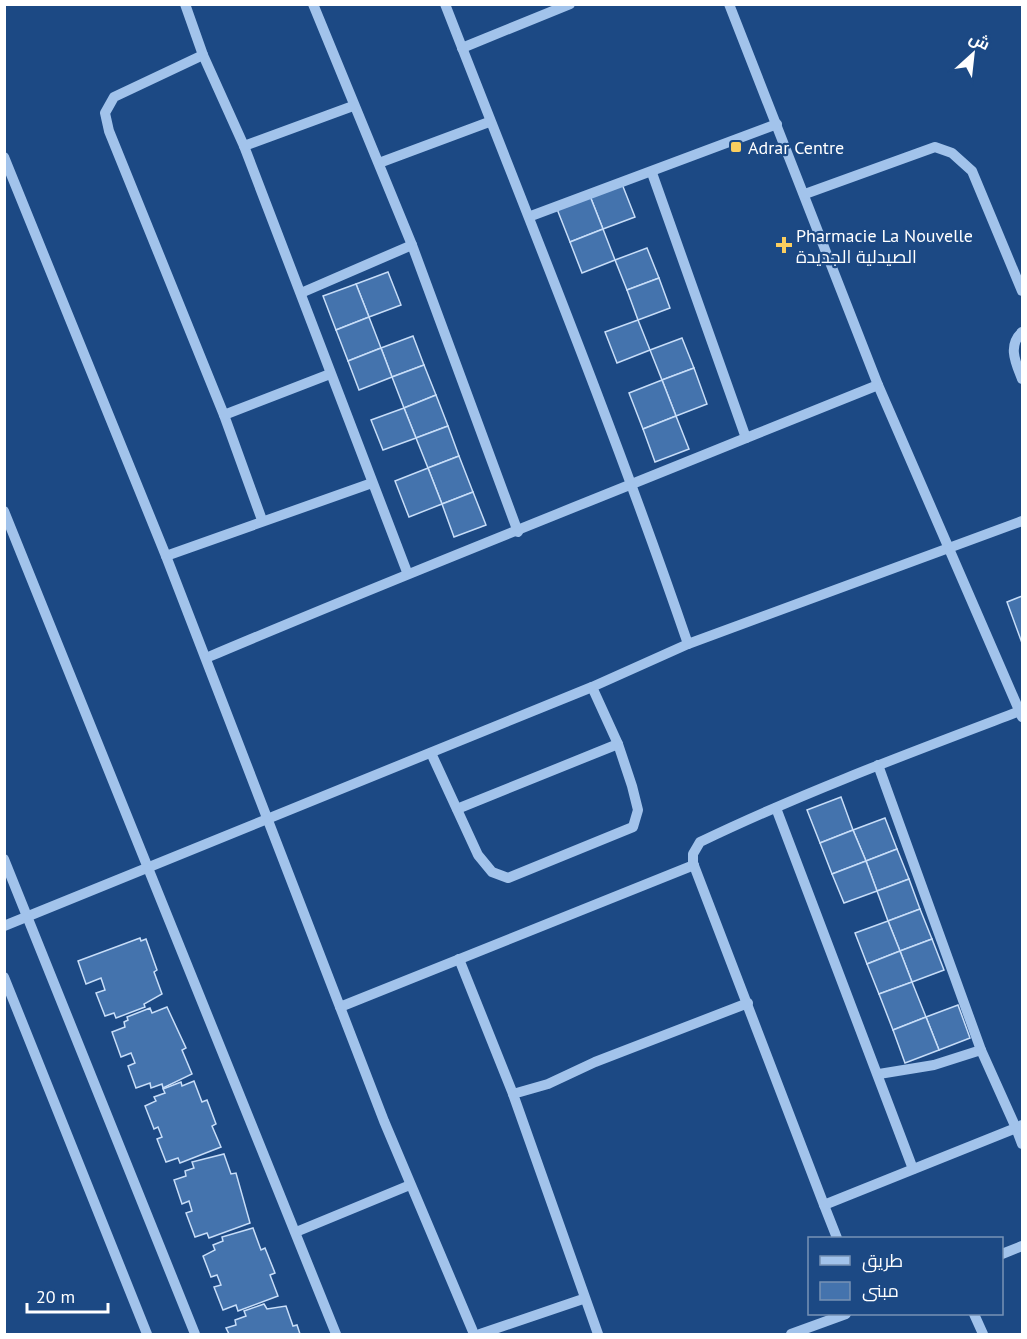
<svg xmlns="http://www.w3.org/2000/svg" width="1027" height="1339" font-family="'PT Sans',Cairo,sans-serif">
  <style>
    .building { fill: #4473ad; stroke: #c7ddf8; stroke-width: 1.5 }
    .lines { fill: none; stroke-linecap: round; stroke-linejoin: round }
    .minor { stroke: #a2c3eb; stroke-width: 10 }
    .poi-dot { fill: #fbce5f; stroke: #1c4984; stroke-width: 2 }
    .labels { text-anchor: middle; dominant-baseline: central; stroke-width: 4.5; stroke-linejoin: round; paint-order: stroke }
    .poi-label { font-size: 18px; fill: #fff; stroke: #1c4984; text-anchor: start }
  </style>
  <rect width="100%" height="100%" fill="#1c4984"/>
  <g class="building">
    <polygon points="622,184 635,217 603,229 590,196"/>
    <polygon points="590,196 603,229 570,242 557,209"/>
    <polygon points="603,229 615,260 582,273 570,242"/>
    <polygon points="647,248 659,278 627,290 615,260"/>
    <polygon points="388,272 401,305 369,317 356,284"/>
    <polygon points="659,278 670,308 638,320 627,290"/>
    <polygon points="356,284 369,317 336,330 323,296"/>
    <polygon points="369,317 381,348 348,361 336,330"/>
    <polygon points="638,320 650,350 617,363 605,332"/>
    <polygon points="413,336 424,365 392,377 381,348"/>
    <polygon points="682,338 694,368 662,380 650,350"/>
    <polygon points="381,348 392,377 359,390 348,361"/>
    <polygon points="424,365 436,395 404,408 392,377"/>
    <polygon points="694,368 707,404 676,416 662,380"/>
    <polygon points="662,380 676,416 643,429 629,393"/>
    <polygon points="436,395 448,426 416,438 404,408"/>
    <polygon points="404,408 416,438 383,450 371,420"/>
    <polygon points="676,416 689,449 655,462 643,429"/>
    <polygon points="448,426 459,456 428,468 416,438"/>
    <polygon points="459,456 473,492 442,504 428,468"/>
    <polygon points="428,468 442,504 409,517 395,481"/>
    <polygon points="473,492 486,525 454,537 442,504"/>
    <polygon points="1022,596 1022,643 1007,602"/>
    <polygon points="841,797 853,830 820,843 807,810"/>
    <polygon points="885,818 897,849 866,861 853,830"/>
    <polygon points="853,830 866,861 832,874 820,843"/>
    <polygon points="897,849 909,879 877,891 866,861"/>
    <polygon points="866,861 877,891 844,903 832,874"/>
    <polygon points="909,879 920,909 888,921 877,891"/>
    <polygon points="920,909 932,939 900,951 888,921"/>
    <polygon points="888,921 900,951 867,964 855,933"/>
    <polygon points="140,938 141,941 146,939 157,970 154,972 162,994 144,1004 145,1007 116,1018 114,1013 105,1016 96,993 105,990 101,978 86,984 78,961"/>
    <polygon points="932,939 944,970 912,982 900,951"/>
    <polygon points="900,951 912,982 879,994 867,964"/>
    <polygon points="912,982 926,1017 893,1030 879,994"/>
    <polygon points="958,1005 970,1038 939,1050 926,1017"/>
    <polygon points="167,1007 186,1048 182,1050 192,1074 163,1088 162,1084 151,1088 150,1083 136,1088 128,1066 135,1063 131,1053 121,1057 112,1032 125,1027 124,1022 128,1020 127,1017 150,1008 152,1013"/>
    <polygon points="926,1017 939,1050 905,1063 893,1030"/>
    <polygon points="194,1081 202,1102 207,1100 216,1124 212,1126 221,1147 180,1163 178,1158 166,1162 157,1139 162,1137 158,1127 154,1129 145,1106 156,1101 154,1097 165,1093 163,1089 181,1082 182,1086"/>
    <polygon points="224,1154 231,1174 236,1173 250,1223 209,1238 207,1233 195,1237 186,1213 192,1211 189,1201 182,1204 174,1180 186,1176 185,1171 194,1168 192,1162"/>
    <polygon points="253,1228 261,1250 265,1248 275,1273 270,1275 278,1296 238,1311 236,1305 223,1310 214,1287 221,1285 217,1275 211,1277 203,1256 215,1250 213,1245 223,1241 222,1237"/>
    <polygon points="264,1304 267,1309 286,1306 293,1326 297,1325 300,1334 229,1334 226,1328 236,1325 235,1320 246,1316 244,1311"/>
  </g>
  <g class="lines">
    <g class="minor">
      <polyline points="185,4 203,55 244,146 407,572"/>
      <polyline points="313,4 412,245 518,532"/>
      <path d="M 445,4 C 528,217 614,428 688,644"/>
      <polyline points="729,4 878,385 1022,717"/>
      <polyline points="462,48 570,4"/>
      <polyline points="203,55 114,97 105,113 109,131 224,415 262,520"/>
      <polyline points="244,146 353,106"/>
      <polyline points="4,157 166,556 384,1121 474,1334"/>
      <polyline points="379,163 489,122"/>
      <polyline points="652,173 746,438 878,385"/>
      <polyline points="805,194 935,147 952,153 972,171 1022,291"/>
      <polyline points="531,216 777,124"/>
      <polyline points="301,293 412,245"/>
      <path d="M 1022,332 C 1007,346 1016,363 1022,379"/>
      <polyline points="224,415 330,374"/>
      <polyline points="4,511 336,1334"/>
      <polyline points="166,556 372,483"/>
      <path d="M 206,658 C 385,582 566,511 746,438"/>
      <polyline points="431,753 478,855 492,872 508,878 633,827 638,810 632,786 618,744 592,687"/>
      <polyline points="878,765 981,1050"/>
      <polyline points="776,808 913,1169"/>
      <polyline points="457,809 618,744"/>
      <polyline points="4,859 195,1334"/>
      <polyline points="4,926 592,687 688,644 1022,521"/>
      <polyline points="459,959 513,1094"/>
      <polyline points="4,977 147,1334"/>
      <polyline points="340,1007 694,865"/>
      <path d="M 879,1074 L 934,1065 L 981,1050 L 1016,1128 L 824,1205 L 693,863 L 693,854 L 700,842 C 804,792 912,752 1020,711"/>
      <polyline points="1022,1125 1016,1128 1022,1144"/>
      <polyline points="824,1205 837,1238"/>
      <polyline points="296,1232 410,1185"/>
      <polyline points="1002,1254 1022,1246"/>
      <polyline points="974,1314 983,1334"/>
      <polyline points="480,1334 583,1299"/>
      <polyline points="598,1334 513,1094 548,1084 595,1062 748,1003"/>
      <polyline points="791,1334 846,1314"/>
    </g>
  </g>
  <g class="poi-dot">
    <rect x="730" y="141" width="12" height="12" rx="3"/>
    <path d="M781 236h6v6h6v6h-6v6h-6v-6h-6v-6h6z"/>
  </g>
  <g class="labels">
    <g class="poi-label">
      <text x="748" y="147">Adrar Centre</text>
      <text x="796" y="235">Pharmacie La Nouvelle<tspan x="796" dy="21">الصيدلية الجديدة</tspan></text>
    </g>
  </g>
  <rect width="1027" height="1339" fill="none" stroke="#ffffff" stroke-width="12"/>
  <rect x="808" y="1237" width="195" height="78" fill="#1c4984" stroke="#7792b5" stroke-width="1.5"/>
  <rect x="820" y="1256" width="30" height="9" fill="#a2c3eb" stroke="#7792b5" stroke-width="1.5"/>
  <text x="862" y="1267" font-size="18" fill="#ffffff">طريق</text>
  <rect x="820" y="1282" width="30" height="18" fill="#4473ad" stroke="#7792b5" stroke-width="1.5"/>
  <text x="862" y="1297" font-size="18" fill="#ffffff">مبنى</text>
  <g transform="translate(973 54) rotate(27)" stroke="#1c4984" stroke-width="4.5" paint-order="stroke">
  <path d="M0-4.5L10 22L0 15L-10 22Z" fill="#ffffff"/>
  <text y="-9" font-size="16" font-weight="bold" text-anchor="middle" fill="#ffffff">ش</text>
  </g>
  <path d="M27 1303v9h81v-9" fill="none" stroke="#ffffff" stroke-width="3"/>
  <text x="36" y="1303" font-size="18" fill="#ffffff" stroke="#1c4984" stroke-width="4.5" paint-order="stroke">20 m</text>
</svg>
